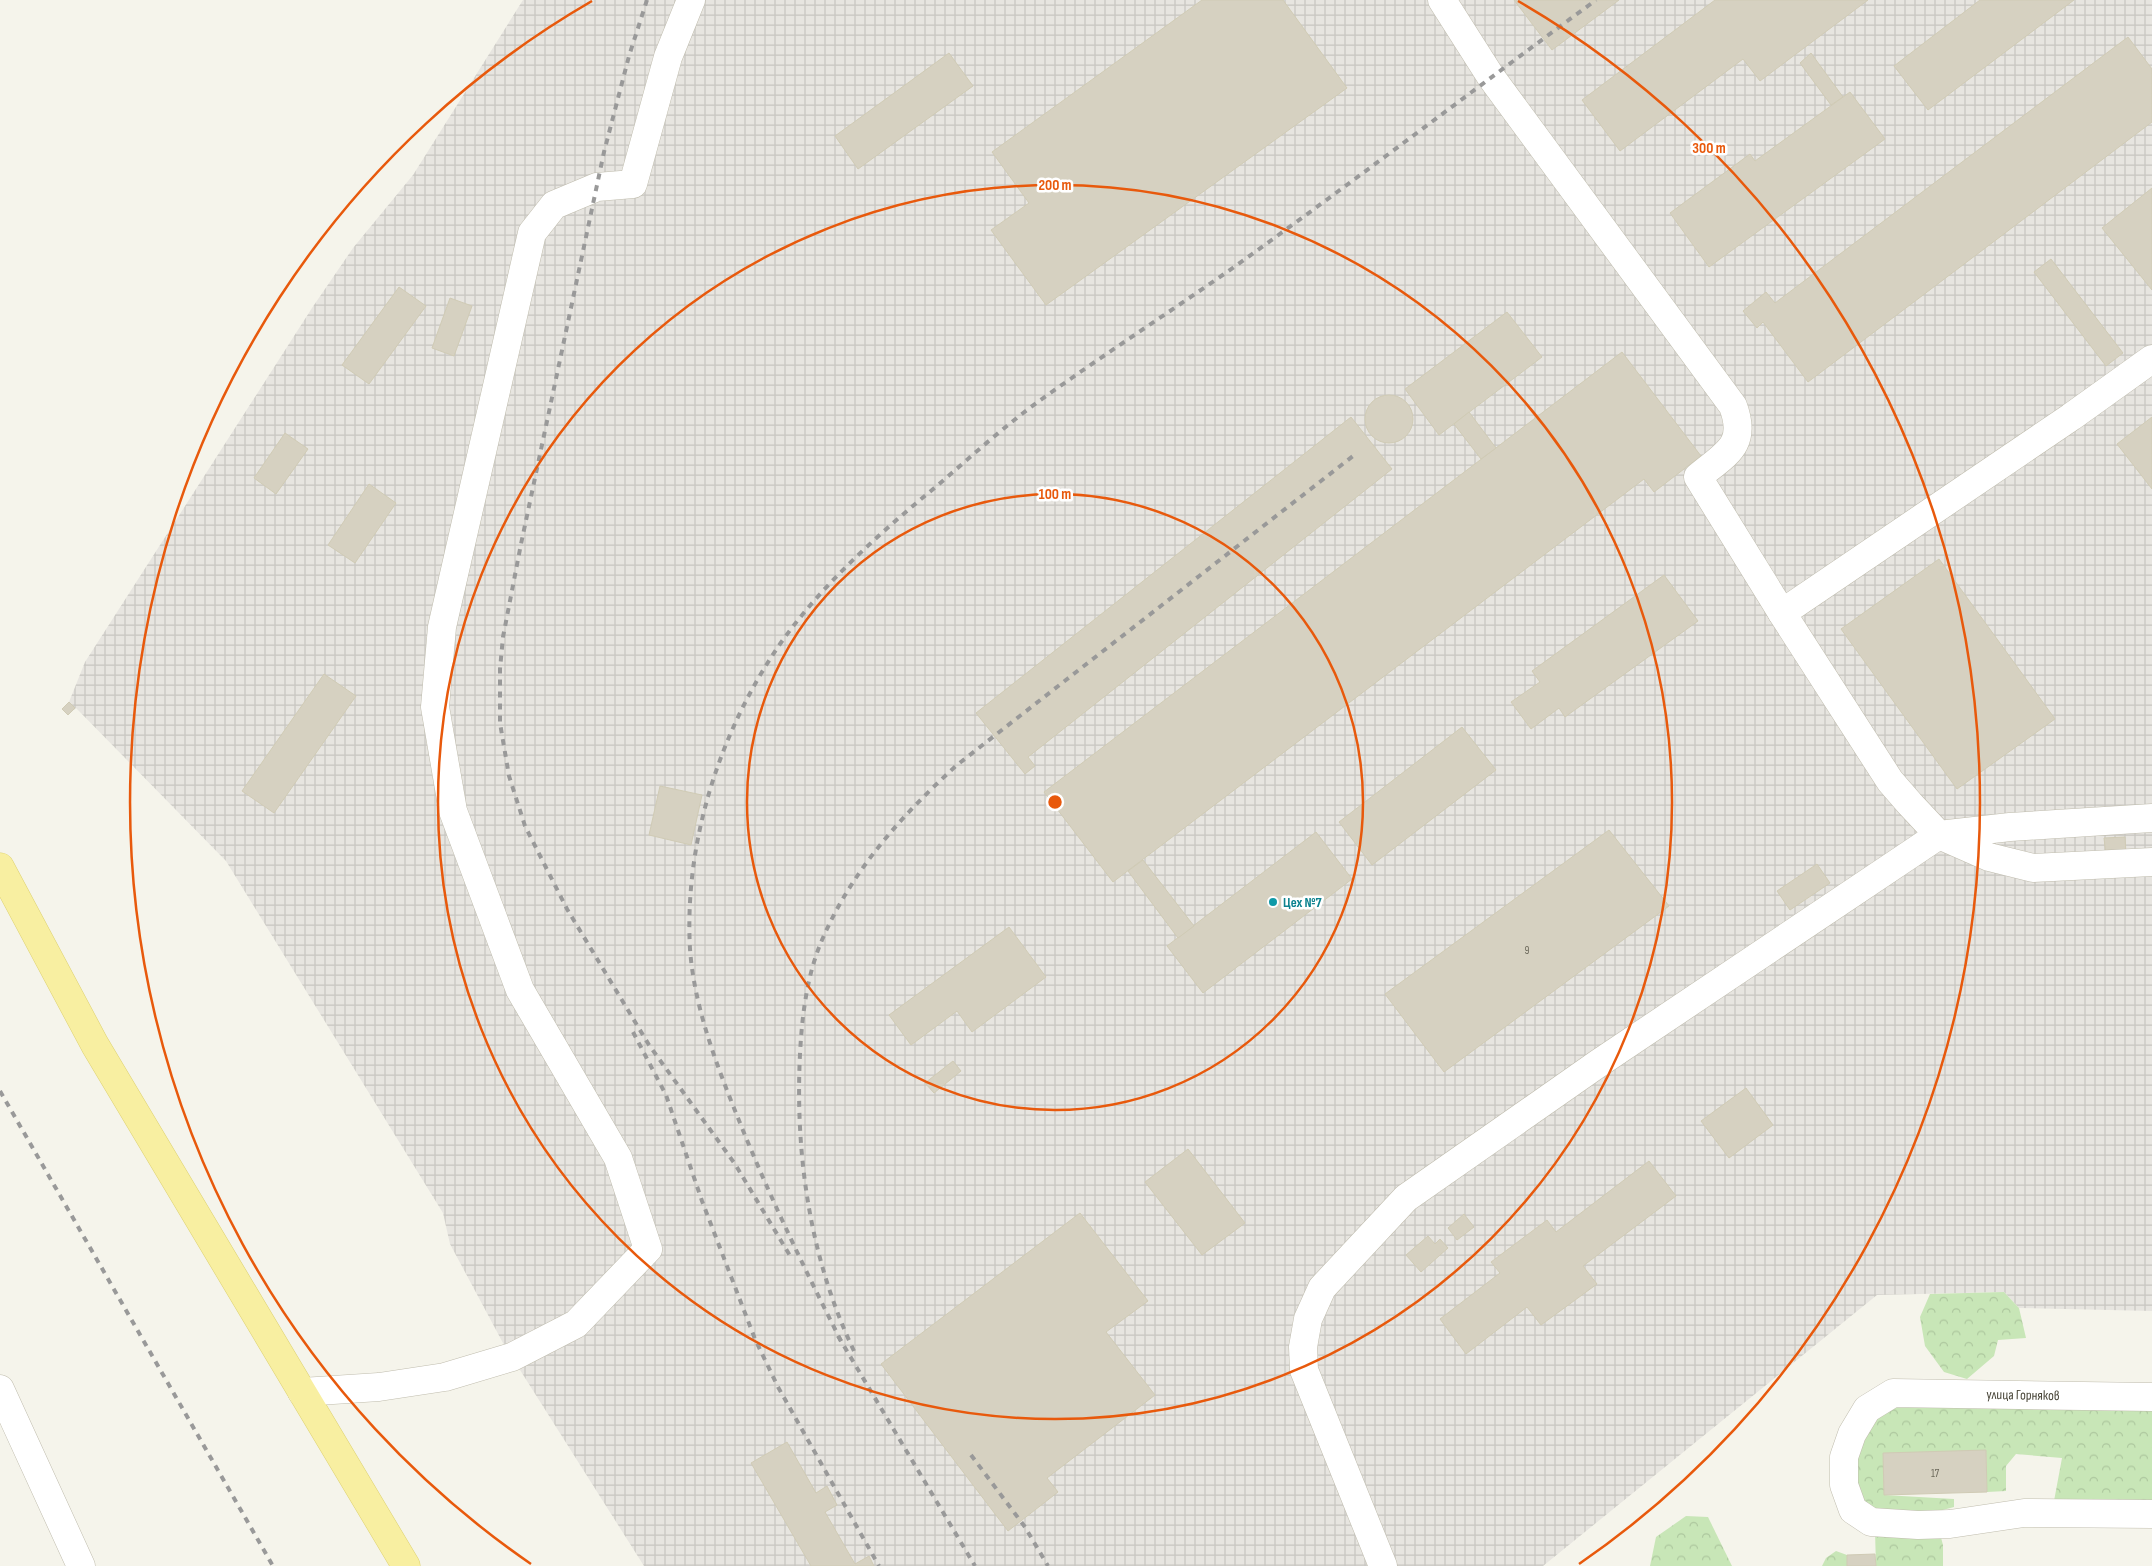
<svg xmlns="http://www.w3.org/2000/svg" width="2152" height="1566" font-family="'Sofia Sans Condensed',sans-serif">
  <style>
    .industrial { fill: url(#industrial-grid) }
    .forest { fill: url(#forest-crowns) }
    .building { fill: #d6d1c1; stroke: #d0cbb5 }
    .lines { fill: none; stroke-linecap: round; stroke-linejoin: round }
    .minor-casing { stroke: #c0bdae; stroke-width: 29 }
    .major-casing { stroke: #ddd171; stroke-width: 29 }
    .minor { stroke: #fff; stroke-width: 28 }
    .major { stroke: #f8efa1; stroke-width: 28 }
    .rail { stroke: #999; stroke-width: 4; stroke-dasharray: 6 6; stroke-linecap: butt }
    .ring { fill: none; stroke: #e8590c; stroke-width: 2.5 }
    .culture-dot { fill: #0f9aa8; stroke: #fff; stroke-width: 2 }
    .labels { text-anchor: middle; dominant-baseline: central; stroke-width: 5; stroke-linejoin: round; paint-order: stroke }
    .number-label { font-size: 11px; fill: #6c695b }
    .culture-label { font-size: 14px; font-weight: bold; fill: #0d838f; stroke: #fff; text-anchor: start }
    .street-label { font-size: 14px; fill: #494639; stroke: #fff }
    .centre { fill: #e8590c; stroke: #fff; stroke-width: 2.5 }
    .ring-label { font-size: 15px; text-anchor: middle; font-weight: bold; fill: #e8590c; stroke: #fff; stroke-width: 5; stroke-linejoin: round; paint-order: stroke }
  </style>
  <defs>
    <pattern id="industrial-grid" width="8" height="8" patternUnits="userSpaceOnUse" patternTransform="scale(1.25)"><rect width="8" height="8" fill="#e7e5e0"/><path d="M0 4h8M4 0v8" fill="none" stroke="#c8c6c1"/></pattern>
    <pattern id="forest-crowns" width="20" height="18" patternUnits="userSpaceOnUse" patternTransform="scale(1.25)"><rect width="20" height="18" fill="#c8e6b7"/><path d="M2 6a3 3 0 1 1 6 0M12 15a3 3 0 1 1 6 0" fill="none" stroke="#adc79e"/></pattern>
  </defs>
  <rect width="100%" height="100%" fill="#f5f4eb"/>
  <polygon class="industrial" points="523,0 2152,0 2152,1311 2019,1308 2004,1292 1877,1295 1543,1566 644,1566 503,1343 450,1244 443,1213 226,861 76,708 68,715 62,709 69,702 85,662 312,308 353,248 413,175"/>
  <g class="forest">
    <polygon points="2004,1292 2019,1308 2026,1338 1998,1340 1994,1356 1967,1379 1944,1372 1925,1346 1920,1317 1930,1294"/>
    <polygon points="1893,1396 2152,1403 2152,1505 2054,1501 2062,1458 2016,1454 2006,1466 2006,1491 1987,1492 1986,1450 1884,1495 1954,1499 1954,1507 1935,1512 1870,1509 1853,1491 1854,1444"/>
    <polygon points="1686,1516 1708,1517 1732,1566 1650,1566 1656,1537"/>
    <polygon points="1939,1530 1943,1545 1943,1566 1876,1566 1875,1531"/>
    <polygon points="1836,1551 1847,1555 1847,1566 1822,1566 1826,1558"/>
  </g>
  <g class="building">
    <polygon points="1202,0 1283,0 1347,88 1046,305 991,230 1029,203 992,152"/>
    <polygon points="1514,0 1619,0 1552,50"/>
    <polygon points="1715,0 1868,0 1760,81 1743,59 1620,151 1582,100"/>
    <polygon points="1980,0 2074,0 1928,110 1894,66"/>
    <polygon points="2128,37 2152,69 2152,122 1808,382 1763,322 1757,328 1743,311 1766,292 1775,303"/>
    <polygon points="949,53 973,86 858,169 835,136"/>
    <polygon points="1811,53 1843,97 1831,105 1800,63"/>
    <polygon points="1850,92 1885,139 1709,267 1670,213 1750,154 1755,161"/>
    <polygon points="2152,188 2152,290 2102,228"/>
    <polygon points="2051,259 2123,353 2106,366 2034,272"/>
    <polygon points="399,287 426,306 369,384 342,365"/>
    <polygon points="450,298 472,306 454,356 432,348"/>
    <polygon points="1507,312 1542,357 1439,435 1405,389"/>
    <polygon points="1622,352 1701,456 1654,492 1644,479 1113,882 1044,792"/>
    <circle cx="1389" cy="419" r="24"/>
    <polygon points="1469,412 1496,448 1481,459 1454,424"/>
    <polygon points="1351,417 1392,469 1028,757 1035,766 1025,774 976,713"/>
    <polygon points="2152,417 2152,489 2117,444"/>
    <polygon points="285,433 308,449 276,494 254,478"/>
    <polygon points="369,484 396,503 355,563 328,545"/>
    <polygon points="1939,559 2055,719 1957,789 1841,629"/>
    <polygon points="1664,575 1698,621 1565,717 1559,708 1531,729 1511,702 1540,682 1532,671"/>
    <polygon points="324,674 356,696 274,813 242,791"/>
    <polygon points="69,702 75,708 68,715 62,709"/>
    <polygon points="1462,727 1496,770 1372,865 1339,822"/>
    <polygon points="660,786 702,795 691,845 649,835"/>
    <polygon points="1609,830 1669,906 1444,1072 1385,994"/>
    <polygon points="1316,832 1352,879 1203,993 1167,946"/>
    <polygon points="2125,837 2126,854 2106,855 2104,838"/>
    <polygon points="1143,860 1194,926 1178,938 1128,871"/>
    <polygon points="1817,864 1830,883 1790,910 1777,891"/>
    <polygon points="1009,927 1046,977 972,1032 957,1011 911,1045 889,1015"/>
    <polygon points="953,1061 961,1071 934,1093 925,1083"/>
    <polygon points="1746,1088 1773,1125 1729,1158 1701,1121"/>
    <polygon points="1188,1149 1245,1223 1202,1255 1145,1182"/>
    <polygon points="1649,1161 1676,1196 1583,1266 1597,1284 1541,1325 1527,1307 1466,1354 1440,1319 1500,1273 1491,1262 1547,1220 1556,1232"/>
    <polygon points="1080,1213 1148,1301 1106,1332 1155,1395 1047,1478 1058,1492 1008,1531 881,1364"/>
    <polygon points="1464,1214 1474,1227 1457,1240 1448,1228"/>
    <polygon points="1428,1236 1435,1244 1440,1239 1448,1248 1421,1272 1406,1255"/>
    <polygon points="787,1442 816,1493 827,1486 837,1505 825,1512 855,1564 869,1556 874,1566 811,1566 751,1463"/>
    <polygon points="1986,1450 1987,1492 1884,1495 1883,1453"/>
    <polygon points="1875,1554 1876,1566 1847,1566 1847,1555"/>
  </g>
  <g class="lines">
    <g class="minor-casing">
      <g id="minor">
        <path d="M 1442,0 L 1491,77 L 1733,406 C 1748,446 1725,454 1698,477 L 1782,613"/>
        <polyline points="2152,359 2071,417 1782,613 1890,781 1910,804 1939,835 2010,827 2152,818"/>
        <polyline points="0,1389 81,1566"/>
        <polyline points="302,1392 379,1387 445,1377 512,1357 576,1324 648,1249 618,1158 520,990 453,811 435,707 442,627 532,233 554,205 597,187 633,184 668,57 691,0"/>
        <polyline points="2152,1397 1893,1393 1867,1409 1852,1434 1844,1457 1844,1485 1853,1510 1871,1522 1918,1525 1950,1524 2024,1513 2152,1514"/>
        <polyline points="1383,1566 1304,1370 1303,1347 1308,1319 1322,1288 1406,1198 1599,1063 1939,835 1989,857 2033,868 2152,862"/>
      </g>
    </g>
    <g class="major-casing">
      <polyline id="major" points="0,867 95,1045 406,1566"/>
    </g>
    <use href="#minor" class="minor"/>
    <use href="#major" class="major"/>
    <g class="rail">
      <polyline points="647,0 629,56 604,152 521,544 503,637 500,669 500,723 509,776 525,826 567,909 649,1045 735,1164 792,1259"/>
      <polyline points="633,1032 666,1095 702,1201 755,1339 778,1387 879,1566"/>
      <polyline points="0,1091 273,1566"/>
      <polyline points="838,1336 975,1566"/>
      <path d="M 841,1341 C 803,1266 767,1191 736,1113 C 715,1061 694,1005 690,949 C 684,842 720,731 780,644 C 823,583 881,532 938,485 C 974,454 1010,421 1049,394 C 1108,352 1168,313 1227,272 C 1352,183 1473,90 1596,0"/>
      <path d="M 854,1351 C 810,1259 795,1155 800,1054 C 802,1015 807,975 822,940 C 852,870 902,815 957,765 L 1353,456"/>
      <polyline points="971,1455 1025,1527 1048,1566"/>
    </g>
  </g>
  <g class="ring">
    <circle cx="1055" cy="802" r="308"/>
    <circle cx="1055" cy="802" r="617"/>
    <path d="M531 1564A925 925 0 0 1 592 1M1518 1A925 925 0 0 1 1579 1564"/>
  </g>
  <circle class="culture-dot" cx="1273" cy="902" r="5"/>
  <g class="labels">
    <g class="number-label">
      <text x="1527" y="950">9</text>
      <text x="1935" y="1473">17</text>
    </g>
    <g class="culture-label">
      <text x="1283" y="902">Цех №7</text>
    </g>
    <g class="street-label">
      <text transform="translate(2023 1395) rotate(1)">улица Горняков</text>
    </g>
  </g>
  <circle cx="1055" cy="802" r="8" class="centre"/>
  <g class="ring-label">
    <text x="1709" y="153">300 m</text>
    <text x="1055" y="190">200 m</text>
    <text x="1055" y="499">100 m</text>
  </g>
</svg>
